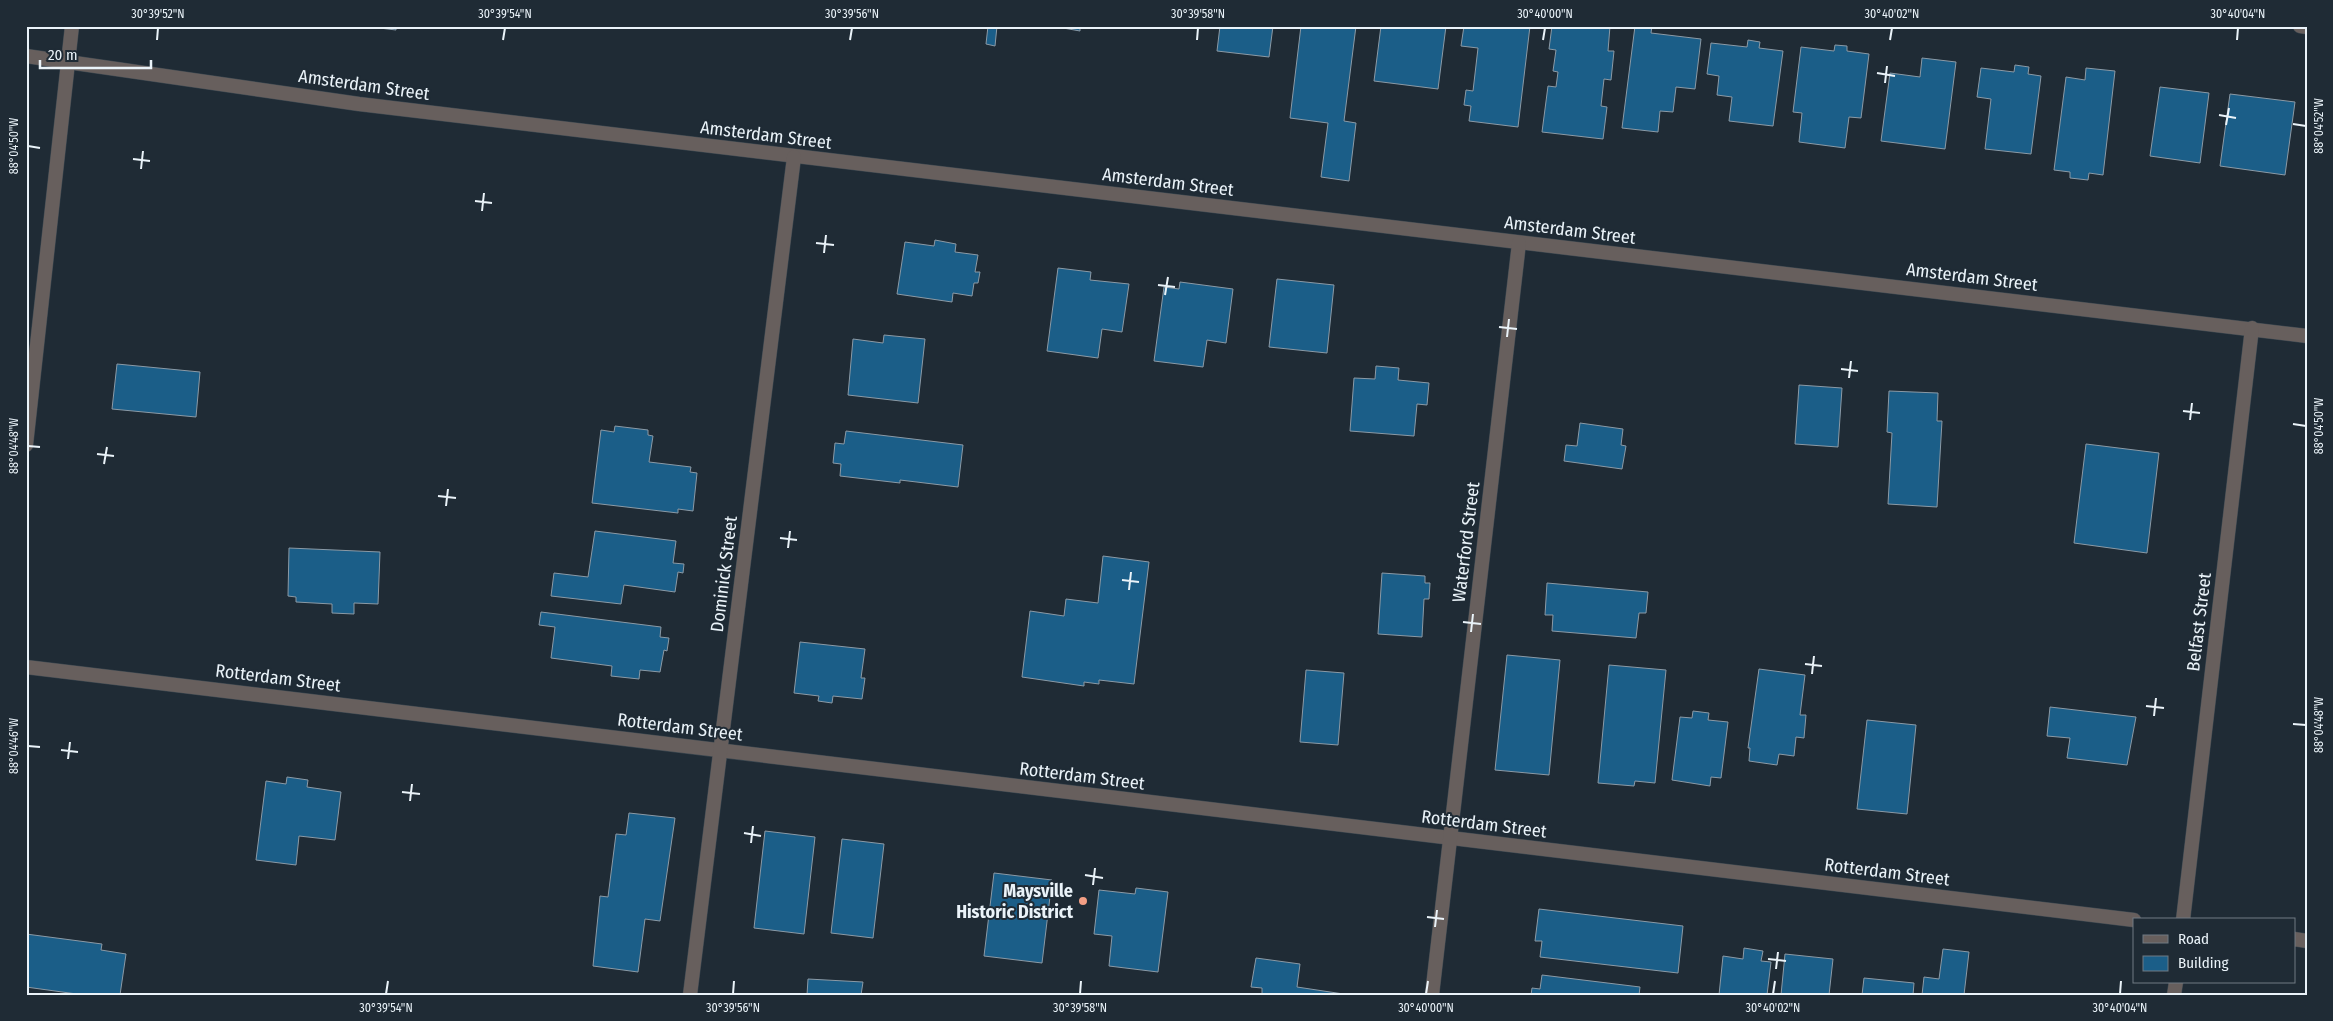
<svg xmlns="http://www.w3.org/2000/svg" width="2333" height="1021" font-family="'Fira Sans Condensed',sans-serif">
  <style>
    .building { fill: #1b5e88; stroke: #8b9aa6 }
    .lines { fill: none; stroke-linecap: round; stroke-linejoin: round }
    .minor-casing { stroke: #3b4750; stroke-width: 15 }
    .minor { stroke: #675f5d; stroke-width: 14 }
    .ticks { fill: none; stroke: #eaf3f9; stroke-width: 2 }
    .poi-dot { fill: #f39f85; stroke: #1f2b35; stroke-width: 2 }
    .labels { text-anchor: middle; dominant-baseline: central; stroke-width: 4; stroke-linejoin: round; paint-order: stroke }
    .street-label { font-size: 18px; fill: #eaf3f9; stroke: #1f2b35 }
    .poi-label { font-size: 18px; font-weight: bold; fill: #eaf3f9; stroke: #1f2b35; text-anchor: end }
    .neatline { fill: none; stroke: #eaf3f9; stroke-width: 2 }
    .ticks-label { font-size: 12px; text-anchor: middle; fill: #eaf3f9 }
  </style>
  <rect width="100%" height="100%" fill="#1f2b35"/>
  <g class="building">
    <polygon points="363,26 396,26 396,30"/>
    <polygon points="988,26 997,26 995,46 986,44"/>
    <polygon points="1052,26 1080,26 1080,31"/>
    <polygon points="1220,26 1273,26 1269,57 1217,51"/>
    <polygon points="1301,26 1356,26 1344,121 1356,123 1349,181 1321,177 1328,123 1290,118"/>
    <polygon points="1381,26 1446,26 1438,89 1374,81"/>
    <polygon points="1464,26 1530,26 1518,127 1469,121 1471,106 1464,105 1466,90 1473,91 1478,48 1461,46"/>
    <polygon points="1552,26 1610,26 1608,51 1614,51 1611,80 1604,79 1601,106 1607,107 1603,139 1542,132 1548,86 1556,87 1558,72 1553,71 1556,50 1549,49"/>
    <polygon points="1635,26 1652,26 1651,33 1701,39 1695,89 1676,87 1673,112 1660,111 1658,132 1622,128"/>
    <polygon points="1748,40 1760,42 1759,48 1783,51 1773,126 1729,121 1732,97 1717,95 1719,76 1707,74 1711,43 1747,47"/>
    <polygon points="1835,45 1847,46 1847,51 1869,54 1861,118 1849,117 1845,148 1799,142 1802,113 1793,112 1801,47 1834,51"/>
    <polygon points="1922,58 1956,62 1945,149 1881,141 1890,73 1920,77"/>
    <polygon points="2015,65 2029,67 2028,74 2041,76 2031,154 1985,149 1991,99 1977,97 1981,68 2014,72"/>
    <polygon points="2086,68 2115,71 2103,175 2089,173 2088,180 2070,178 2070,172 2054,170 2066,77 2085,80"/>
    <polygon points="2160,87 2209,93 2200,163 2150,156"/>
    <polygon points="2230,94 2295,102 2285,175 2220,166"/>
    <polygon points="935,240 956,244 955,252 978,255 975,272 980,272 978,283 974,283 972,296 953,293 952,302 897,294 905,242 934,246"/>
    <polygon points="1058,268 1091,272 1090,280 1129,284 1122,332 1102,329 1098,358 1047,351"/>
    <polygon points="1277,279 1334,285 1327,353 1269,347"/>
    <polygon points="1180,282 1233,289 1226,343 1207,340 1203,367 1154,361 1164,287 1179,289"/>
    <polygon points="884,335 925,339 918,403 848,395 853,339 883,343"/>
    <polygon points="117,364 200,372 196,417 112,409"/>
    <polygon points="1376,366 1399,368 1398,380 1429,383 1427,405 1417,404 1414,436 1350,431 1354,378 1375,379"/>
    <polygon points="1799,385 1842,388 1838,447 1795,444"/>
    <polygon points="1889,391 1938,393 1937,421 1942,421 1937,507 1888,504 1892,433 1887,432"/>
    <polygon points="1580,423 1623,429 1621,445 1626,446 1622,469 1564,461 1566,445 1577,446"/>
    <polygon points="615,426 648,430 648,435 653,436 649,462 691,467 690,472 697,473 693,511 678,509 678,513 592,503 601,430 614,432"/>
    <polygon points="846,431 963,445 958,487 900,480 900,483 840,476 841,464 833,463 835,443 844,444"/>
    <polygon points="2086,444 2159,453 2147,553 2074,543"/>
    <polygon points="595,531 676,541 673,563 684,564 683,573 678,572 675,592 624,585 621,604 551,596 554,573 588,577"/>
    <polygon points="289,548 380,552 378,604 354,603 354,614 332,613 332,604 296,602 296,597 288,596"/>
    <polygon points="1103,556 1149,562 1134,684 1099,680 1099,684 1084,682 1084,686 1022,677 1030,611 1064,616 1066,599 1098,603"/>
    <polygon points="1382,573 1425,576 1425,583 1430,583 1429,599 1424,599 1422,637 1378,634"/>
    <polygon points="1547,583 1648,592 1646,613 1639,613 1636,638 1552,631 1553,615 1545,615"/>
    <polygon points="541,612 661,627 660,637 669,638 667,651 664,650 660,672 640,670 639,679 611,676 612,666 551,658 555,627 539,625"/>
    <polygon points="800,642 865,649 861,678 865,678 862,699 833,696 832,703 818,701 819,696 794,693"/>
    <polygon points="1507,655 1560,660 1549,775 1495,770"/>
    <polygon points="1609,665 1666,670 1655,783 1635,781 1634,786 1598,783"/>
    <polygon points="1759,669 1805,675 1800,715 1806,715 1804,738 1796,737 1794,756 1779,754 1777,765 1749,761 1750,748 1748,748"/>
    <polygon points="1306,670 1344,673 1338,745 1300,742"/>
    <polygon points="2050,707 2136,717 2127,765 2067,758 2070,738 2047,736"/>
    <polygon points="1693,711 1709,713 1708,720 1728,722 1721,778 1711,777 1710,786 1672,780 1680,717 1692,718"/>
    <polygon points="1867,720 1916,725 1907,814 1857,809"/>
    <polygon points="287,777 308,780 307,787 341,792 335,840 299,836 296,865 256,860 266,781 286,784"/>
    <polygon points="629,813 675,818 660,921 645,919 638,972 593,966 600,896 608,897 616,834 626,835"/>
    <polygon points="765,831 815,837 804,934 754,928"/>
    <polygon points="842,839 884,844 873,938 831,933"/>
    <polygon points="994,873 1052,880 1042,963 984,956"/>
    <polygon points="1136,888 1168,892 1158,972 1109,966 1112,936 1094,934 1099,890 1135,894"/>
    <polygon points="1539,909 1683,926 1678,973 1540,957 1542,941 1535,941"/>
    <polygon points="26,934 102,944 101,950 126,954 120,995 84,995 26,987"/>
    <polygon points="1744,948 1763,951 1761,961 1771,962 1767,995 1719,995 1723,956 1743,959"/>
    <polygon points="1943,949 1969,952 1964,995 1922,995 1924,977 1939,979"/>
    <polygon points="1785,954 1833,959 1829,995 1781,995"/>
    <polygon points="1256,958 1300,964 1297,987 1350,995 1262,995 1262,988 1251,987"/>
    <polygon points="1542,975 1640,987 1639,995 1531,995 1532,988 1540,989"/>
    <polygon points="1864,978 1914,983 1913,995 1862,995"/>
    <polygon points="808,979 863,982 861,995 807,995"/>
  </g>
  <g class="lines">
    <g class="minor-casing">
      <g id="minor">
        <polyline points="2300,26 2307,27"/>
        <polyline points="26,56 359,104 2307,336"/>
        <polyline points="26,445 72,26"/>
        <polyline points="26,667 2134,920"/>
        <polyline points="2183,920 2252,328"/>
        <polyline points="2294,939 2307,941"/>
        <polyline points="690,995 794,157"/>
        <polyline points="1432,995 1519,243"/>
        <polyline points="2174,995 2176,982"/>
      </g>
    </g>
    <use href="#minor" class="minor"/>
  </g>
  <path class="ticks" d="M 157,40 L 158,28M 503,40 L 505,28M 850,40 L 852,28M 1197,40 L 1198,28M 1543,40 L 1545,28M 1890,40 L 1892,28M 2237,40 L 2238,28M 1877,73 L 1895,76M 1885,83 L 1887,66M 2219,115 L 2236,118M 2293,124 L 2306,126M 2226,125 L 2229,108M 28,146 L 40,148M 133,159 L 150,161M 141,169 L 143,151M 475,201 L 492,203M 482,211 L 484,193M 816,243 L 834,245M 824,253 L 826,235M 1158,285 L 1175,287M 1165,295 L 1168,277M 1499,327 L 1517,329M 1507,337 L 1509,319M 1841,369 L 1858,371M 1849,378 L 1851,361M 2183,411 L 2200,413M 2190,420 L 2192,403M 2293,424 L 2306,426M 28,446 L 40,447M 97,454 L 114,456M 104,464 L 107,447M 438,496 L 456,498M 446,506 L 448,489M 780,538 L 797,540M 788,548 L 790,531M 1122,580 L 1139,582M 1129,590 L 1131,572M 1463,622 L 1481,624M 1471,632 L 1473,614M 1805,664 L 1822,666M 1812,674 L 1814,656M 2146,706 L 2164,708M 2154,716 L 2156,698M 2293,724 L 2306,725M 28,746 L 40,747M 61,750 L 78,752M 68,759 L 70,742M 402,792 L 420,794M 410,801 L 412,784M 744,833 L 761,836M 751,843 L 753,826M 1085,875 L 1103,878M 1093,885 L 1095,868M 1427,917 L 1444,919M 1435,927 L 1437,910M 1768,959 L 1786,961M 1776,969 L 1778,952M 386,994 L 388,981M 733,994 L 734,981M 1080,994 L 1081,981M 1426,994 L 1428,981M 1773,994 L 1775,981M 2120,994 L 2121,981"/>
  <circle class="poi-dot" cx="1083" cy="901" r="5"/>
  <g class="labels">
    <g class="street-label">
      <text transform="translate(364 85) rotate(8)">Amsterdam Street</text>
      <text transform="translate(766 135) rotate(7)">Amsterdam Street</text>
      <text transform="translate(1168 182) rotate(7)">Amsterdam Street</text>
      <text transform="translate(1570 230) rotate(7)">Amsterdam Street</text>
      <text transform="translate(1972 277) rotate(7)">Amsterdam Street</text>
      <text transform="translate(1466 542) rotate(-83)">Waterford Street</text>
      <text transform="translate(724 574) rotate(-83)">Dominick Street</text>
      <text transform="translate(2199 622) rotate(-83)">Belfast Street</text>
      <text transform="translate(278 678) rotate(7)">Rotterdam Street</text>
      <text transform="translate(680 727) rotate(7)">Rotterdam Street</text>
      <text transform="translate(1082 776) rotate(7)">Rotterdam Street</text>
      <text transform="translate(1484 824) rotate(7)">Rotterdam Street</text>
      <text transform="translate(1887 872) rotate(7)">Rotterdam Street</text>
    </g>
    <g class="poi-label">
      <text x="1073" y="891">Maysville<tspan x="1073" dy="21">Historic District</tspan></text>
    </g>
  </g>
  <rect width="2333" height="1021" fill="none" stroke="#1f2b35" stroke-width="55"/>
  <rect x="2133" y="918" width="162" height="65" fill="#1f2b35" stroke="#707b83"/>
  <rect x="2143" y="935" width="25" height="8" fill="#675f5d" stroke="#707b83"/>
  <text x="2178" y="944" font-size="15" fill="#eaf3f9">Road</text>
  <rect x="2143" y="956" width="25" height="15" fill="#1b5e88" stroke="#707b83"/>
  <text x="2178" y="968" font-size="15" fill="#eaf3f9">Building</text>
  <path d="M40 60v8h111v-8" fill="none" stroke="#eaf3f9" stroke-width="2.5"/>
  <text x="48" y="60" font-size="15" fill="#eaf3f9" stroke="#1f2b35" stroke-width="4" paint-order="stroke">20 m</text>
  <rect x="28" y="28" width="2278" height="966" class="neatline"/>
  <g class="ticks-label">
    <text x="158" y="18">30°39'52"N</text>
    <text x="505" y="18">30°39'54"N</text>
    <text x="852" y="18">30°39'56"N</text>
    <text x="1198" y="18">30°39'58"N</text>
    <text x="1545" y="18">30°40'00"N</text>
    <text x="1892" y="18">30°40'02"N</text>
    <text x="2238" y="18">30°40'04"N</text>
    <text transform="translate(2319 126) rotate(-90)" y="4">88°04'52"W</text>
    <text transform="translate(14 146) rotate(-90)" y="4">88°04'50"W</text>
    <text transform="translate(2319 426) rotate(-90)" y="4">88°04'50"W</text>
    <text transform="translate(14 446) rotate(-90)" y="4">88°04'48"W</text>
    <text transform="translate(2319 725) rotate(-90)" y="4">88°04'48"W</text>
    <text transform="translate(14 746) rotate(-90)" y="4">88°04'46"W</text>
    <text x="386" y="1012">30°39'54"N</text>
    <text x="733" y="1012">30°39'56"N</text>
    <text x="1080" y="1012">30°39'58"N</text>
    <text x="1426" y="1012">30°40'00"N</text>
    <text x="1773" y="1012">30°40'02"N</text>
    <text x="2120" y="1012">30°40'04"N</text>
  </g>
</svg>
